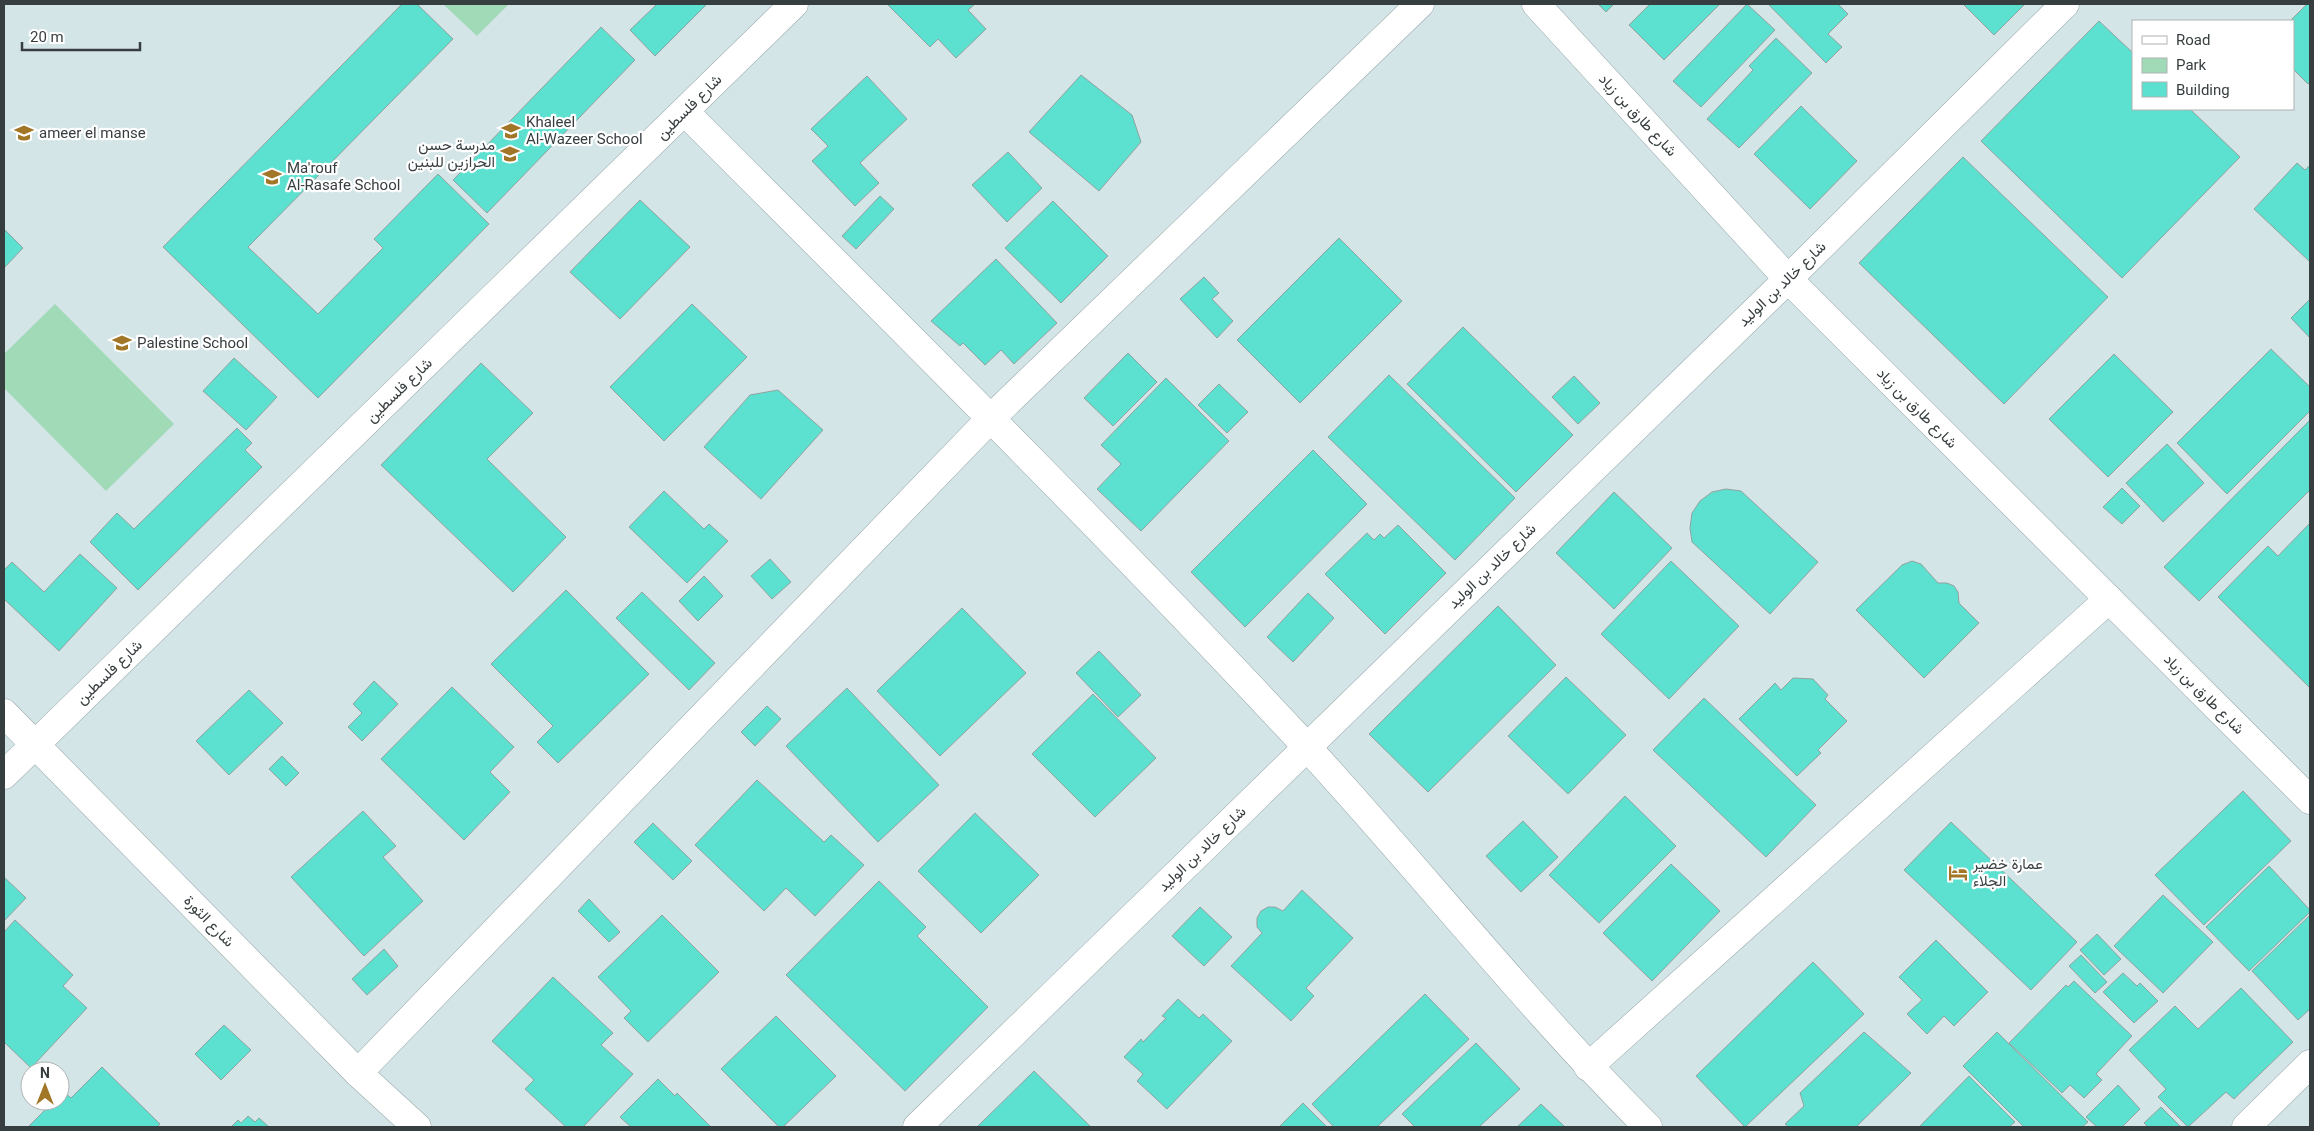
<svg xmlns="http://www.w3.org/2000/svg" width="2314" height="1131" font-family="Roboto,Vazirmatn,sans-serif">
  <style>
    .green { fill: #a0dab7 }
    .building { fill: #5ce1d1; stroke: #92a29f }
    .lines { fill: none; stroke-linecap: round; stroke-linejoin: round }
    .minor-casing { stroke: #97a7aa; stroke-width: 29 }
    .tertiary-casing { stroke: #97a7aa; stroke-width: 29 }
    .secondary-casing { stroke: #97a7aa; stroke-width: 29 }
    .minor { stroke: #fff; stroke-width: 28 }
    .tertiary { stroke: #fff; stroke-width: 28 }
    .secondary { stroke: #fff; stroke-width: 28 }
    .labels { text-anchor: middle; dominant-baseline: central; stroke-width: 4.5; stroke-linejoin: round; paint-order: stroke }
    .street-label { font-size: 15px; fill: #373e3f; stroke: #fff }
    .poi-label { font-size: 15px; fill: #373e3f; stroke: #fff; text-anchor: start }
  </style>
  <rect width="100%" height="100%" fill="#d4e5e8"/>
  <g class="green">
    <polygon points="443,4 509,4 477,36"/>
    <polygon points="55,304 174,424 106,491 4,388 4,354"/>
  </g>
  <g class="building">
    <polygon points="402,4 417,4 453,39 248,247 318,314 383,248 374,239 438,174 489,224 318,398 163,247"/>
    <polygon points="657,4 707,4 655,56 630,30"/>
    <polygon points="887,4 975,4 968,10 986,29 956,58 938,39 930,47"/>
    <polygon points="1598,4 1614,4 1606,12"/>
    <polygon points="1650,4 1720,4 1664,60 1629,25"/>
    <polygon points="1747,4 1775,30 1701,107 1673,81"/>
    <polygon points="1768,4 1838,4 1848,14 1828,34 1842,47 1826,63"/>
    <polygon points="1963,4 2025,4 1994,35"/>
    <polygon points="2307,4 2310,4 2310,82 2308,84 2293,69 2293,21 2290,21"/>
    <polygon points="2099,21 2133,53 2133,109 2190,109 2240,157 2122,278 1981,141"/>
    <polygon points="601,27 635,60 487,213 453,180"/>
    <polygon points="1776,38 1812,73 1739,148 1707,119 1753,70 1749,66"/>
    <polygon points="1081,75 1132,115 1141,142 1099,191 1029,132"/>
    <polygon points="867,76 907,119 860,163 879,183 855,206 812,161 828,146 811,129"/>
    <polygon points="1801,106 1857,161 1810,209 1754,154"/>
    <polygon points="1008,152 1042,188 1007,222 972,185"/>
    <polygon points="1963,157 2108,297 2004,404 1859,263"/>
    <polygon points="2297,163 2305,170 2310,165 2310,262 2254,209"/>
    <polygon points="880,196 894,209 856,249 842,236"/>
    <polygon points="640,200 690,247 620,319 570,272"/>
    <polygon points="1053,201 1108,256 1061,303 1005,248"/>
    <polygon points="4,229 23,248 4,268"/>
    <polygon points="1339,238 1402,301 1300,403 1237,340"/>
    <polygon points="996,259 1057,323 1014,364 1001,350 985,365 963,343 960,346 931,321"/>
    <polygon points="1204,277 1219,293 1212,299 1233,321 1217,338 1180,299"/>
    <polygon points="2310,299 2310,338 2291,318"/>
    <polygon points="692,304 747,357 664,441 610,387"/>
    <polygon points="1463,327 1573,435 1516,492 1407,384"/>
    <polygon points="2271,349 2310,387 2310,411 2227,494 2177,443"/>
    <polygon points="1128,353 1157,382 1113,426 1084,398"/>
    <polygon points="2114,354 2173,412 2108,477 2049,419"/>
    <polygon points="234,358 277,397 246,430 203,391"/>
    <polygon points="481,363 533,413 487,459 566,537 513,592 381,465"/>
    <polygon points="1389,375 1515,498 1455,560 1328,437"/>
    <polygon points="1574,376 1600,403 1578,424 1552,397"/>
    <polygon points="1166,378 1229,441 1141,531 1097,489 1121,464 1101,445"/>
    <polygon points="1219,384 1248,412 1227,433 1198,405"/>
    <polygon points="778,390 823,430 761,499 704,447 750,395"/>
    <polygon points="2310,420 2310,490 2199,601 2164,567"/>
    <polygon points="237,428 252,443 245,450 262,467 138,590 90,542 117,513 134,529"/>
    <polygon points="2167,444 2204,483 2163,522 2126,483"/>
    <polygon points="1313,450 1367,504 1245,627 1191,572"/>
    <polygon points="2122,488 2140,506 2122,524 2103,507"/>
    <polygon points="1726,489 1741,491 1818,562 1770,614 1692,542 1690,528 1692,513 1700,501 1712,492"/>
    <polygon points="664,491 704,529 709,524 728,541 687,583 629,527"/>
    <polygon points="1614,492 1672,548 1614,609 1556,553"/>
    <polygon points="2310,523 2310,688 2218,597 2268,546 2278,556"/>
    <polygon points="1398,525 1446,573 1385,634 1325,574 1367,533 1374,540 1380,534 1384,538"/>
    <polygon points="80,554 117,588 59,651 4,599 4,570 12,562 44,592"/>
    <polygon points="770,559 791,582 772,599 751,576"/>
    <polygon points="1671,561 1739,626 1669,699 1601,634"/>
    <polygon points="1912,561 1921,564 1938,583 1947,583 1954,586 1958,592 1959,603 1979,623 1924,678 1856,610 1902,565"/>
    <polygon points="704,576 723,596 698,621 679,601"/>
    <polygon points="566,590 649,674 558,763 537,742 553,726 491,664"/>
    <polygon points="642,592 715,663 689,690 616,618"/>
    <polygon points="1308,593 1334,618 1293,662 1267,637"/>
    <polygon points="1498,606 1556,665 1428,792 1369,734"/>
    <polygon points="962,608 1026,673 940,756 877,691"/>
    <polygon points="1099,651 1141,695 1118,717 1076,673"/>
    <polygon points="1566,677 1626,735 1568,794 1508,736"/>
    <polygon points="1793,678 1813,679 1828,695 1825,699 1847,721 1818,750 1821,753 1797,776 1739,719 1775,683 1781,690"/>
    <polygon points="374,681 398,704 362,741 348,727 362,713 353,704"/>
    <polygon points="452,687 514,747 490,772 510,792 464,840 381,759"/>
    <polygon points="847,688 939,785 878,842 786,746"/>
    <polygon points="249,690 283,723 229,775 196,741"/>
    <polygon points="1093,694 1156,758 1095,817 1032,754"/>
    <polygon points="1704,698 1816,805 1766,857 1653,750"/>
    <polygon points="767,706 781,719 755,746 741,732"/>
    <polygon points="282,756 299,773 286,786 269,769"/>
    <polygon points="757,780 824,842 831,835 864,865 815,916 786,888 764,911 695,845"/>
    <polygon points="2243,791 2291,841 2204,925 2155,875"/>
    <polygon points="1625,796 1676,846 1599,923 1549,875"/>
    <polygon points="363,811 396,846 383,857 423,901 364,956 291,877"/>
    <polygon points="975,813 1039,875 981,933 918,871"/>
    <polygon points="1523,821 1558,857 1521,892 1486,856"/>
    <polygon points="1951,822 2077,942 2031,990 1904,870"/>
    <polygon points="653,823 692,861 673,880 634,842"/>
    <polygon points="1671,864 1720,911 1652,981 1603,933"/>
    <polygon points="2269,866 2310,910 2310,912 2249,971 2206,927"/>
    <polygon points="4,877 26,898 4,921"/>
    <polygon points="879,881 926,927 917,936 988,1007 905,1091 786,975"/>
    <polygon points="1302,890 1353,938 1306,988 1314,996 1291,1021 1231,966 1262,933 1257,927 1257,918 1261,911 1268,907 1275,907 1283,911"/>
    <polygon points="2163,895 2213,942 2163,993 2114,946"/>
    <polygon points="589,899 620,932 609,942 578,911"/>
    <polygon points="1200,907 1232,937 1204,966 1172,936"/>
    <polygon points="662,915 719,972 648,1042 624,1018 631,1011 598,977"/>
    <polygon points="2310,915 2310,1009 2298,1020 2252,971"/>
    <polygon points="15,920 73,975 63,986 87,1008 31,1068 4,1042 4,932"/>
    <polygon points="2097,934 2121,959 2104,975 2080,950"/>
    <polygon points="1936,940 1988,992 1954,1026 1944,1016 1927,1034 1907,1014 1922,1000 1899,977"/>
    <polygon points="384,949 398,966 367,995 352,979"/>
    <polygon points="2081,955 2107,982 2095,993 2069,966"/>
    <polygon points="1813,962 1864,1014 1745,1127 1696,1076"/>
    <polygon points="2123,973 2137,986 2140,983 2158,1001 2134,1023 2103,992"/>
    <polygon points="553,977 613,1033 601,1045 633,1074 583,1127 566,1127 525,1089 534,1080 492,1041"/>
    <polygon points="2074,981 2132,1036 2096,1074 2102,1080 2084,1098 2070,1085 2062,1093 2009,1043 2066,985 2068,987"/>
    <polygon points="2241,988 2293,1042 2234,1099 2226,1092 2188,1127 2158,1097 2166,1089 2129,1050 2175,1006 2198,1029"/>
    <polygon points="1425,994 1469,1039 1377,1127 1334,1127 1312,1104"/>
    <polygon points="1178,999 1199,1018 1203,1014 1232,1041 1167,1109 1137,1081 1143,1074 1124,1057 1141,1039 1143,1042 1166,1018 1162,1016"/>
    <polygon points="776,1016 836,1076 783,1127 779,1127 721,1069"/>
    <polygon points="224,1025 251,1050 221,1080 195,1054"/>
    <polygon points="1864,1032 1911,1073 1856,1127 1789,1127 1785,1124 1804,1106 1800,1093"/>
    <polygon points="1997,1032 2088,1122 2082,1127 2024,1127 1963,1066"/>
    <polygon points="1476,1043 1520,1089 1479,1127 1415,1127 1402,1114"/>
    <polygon points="102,1067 160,1124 157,1127 28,1127 54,1101 60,1101 60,1095 63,1091 71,1098"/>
    <polygon points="1034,1071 1091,1127 977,1127"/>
    <polygon points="1969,1076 2015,1122 2009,1127 1919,1127"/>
    <polygon points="658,1079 675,1096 677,1093 711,1127 631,1127 620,1117"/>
    <polygon points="2118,1085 2140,1109 2122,1127 2097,1127 2086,1117"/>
    <polygon points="1303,1103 1327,1127 1279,1127"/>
    <polygon points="1541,1104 1565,1127 1517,1127"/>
    <polygon points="2161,1107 2181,1127 2148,1127 2144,1123"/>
    <polygon points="248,1116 255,1122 259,1118 269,1127 231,1127 238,1120 241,1123"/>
  </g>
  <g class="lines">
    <g class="minor-casing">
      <g id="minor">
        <path d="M 685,112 C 894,321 1104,529 1305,745 C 1421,871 1527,1006 1648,1127"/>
        <polyline points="4,713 358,1073 417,1127"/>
        <polyline points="1588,1067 2109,599"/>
        <polyline points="358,1073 991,418 1420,4"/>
        <polyline points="917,1127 1788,279 2065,4"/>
      </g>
    </g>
    <g class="tertiary-casing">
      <polyline id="tertiary" points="4,775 794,4"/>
    </g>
    <g class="secondary-casing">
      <g id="secondary">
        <polyline points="1536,4 1788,279 2310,800"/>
        <polyline points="2246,1127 2310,1064"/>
      </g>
    </g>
    <use href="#minor" class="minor"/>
    <use href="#tertiary" class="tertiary"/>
    <use href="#secondary" class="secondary"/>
  </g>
  <defs>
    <g id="school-bare" transform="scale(1.5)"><path d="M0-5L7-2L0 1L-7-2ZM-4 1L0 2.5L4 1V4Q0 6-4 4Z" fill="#a17626" stroke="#fff" stroke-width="2.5" paint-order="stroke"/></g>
    <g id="hotel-bare" transform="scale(1.5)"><path d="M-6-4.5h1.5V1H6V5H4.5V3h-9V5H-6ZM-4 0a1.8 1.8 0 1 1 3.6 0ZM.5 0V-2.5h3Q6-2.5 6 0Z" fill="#a17626" stroke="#fff" stroke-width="2.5" paint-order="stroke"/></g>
  </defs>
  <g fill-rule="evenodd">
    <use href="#school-bare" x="511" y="131"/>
    <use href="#school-bare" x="24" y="133"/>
    <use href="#school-bare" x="510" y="154"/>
    <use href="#school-bare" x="272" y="177"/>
    <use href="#school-bare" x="122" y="343"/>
    <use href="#hotel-bare" x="1958" y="873"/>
  </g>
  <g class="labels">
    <g class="street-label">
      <text transform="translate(689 107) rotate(-45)">شارع فلسطين</text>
      <text transform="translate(1638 115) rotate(47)">شارع طارق بن زياد</text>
      <text transform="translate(1782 284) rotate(-44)">شارع خالد بن الوليد</text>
      <text transform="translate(399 390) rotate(-44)">شارع فلسطين</text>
      <text transform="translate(1917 408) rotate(45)">شارع طارق بن زياد</text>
      <text transform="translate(1492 566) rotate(-44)">شارع خالد بن الوليد</text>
      <text transform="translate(109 672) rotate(-44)">شارع فلسطين</text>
      <text transform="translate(2204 694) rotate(45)">شارع طارق بن زياد</text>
      <text transform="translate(1202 849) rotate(-44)">شارع خالد بن الوليد</text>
      <text transform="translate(209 921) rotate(46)">شارع الثورة</text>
    </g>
    <g class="poi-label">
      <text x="526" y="122">Khaleel<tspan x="526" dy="17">Al-Wazeer School</tspan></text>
      <text x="39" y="133">ameer el manse</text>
      <text x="495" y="145" text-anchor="end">مدرسة حسن<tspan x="495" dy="17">الحرازين للبنين</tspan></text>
      <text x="287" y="168">Ma'rouf<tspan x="287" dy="17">Al-Rasafe School</tspan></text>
      <text x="137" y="343">Palestine School</text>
      <text x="1973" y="864">عمارة خضير<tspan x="1973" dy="17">الجلاء</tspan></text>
    </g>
  </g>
  <rect width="2314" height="1131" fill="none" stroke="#373e3f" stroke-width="10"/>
  <rect x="2132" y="20" width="162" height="90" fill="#ffffff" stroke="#afb2b2"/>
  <rect x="2142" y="36" width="25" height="8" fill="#ffffff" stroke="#afb2b2"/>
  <text x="2176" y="45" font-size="15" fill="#373e3f">Road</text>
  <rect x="2142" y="58" width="25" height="15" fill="#a0dab7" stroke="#afb2b2"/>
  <text x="2176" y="70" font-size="15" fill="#373e3f">Park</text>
  <rect x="2142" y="82" width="25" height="15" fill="#5ce1d1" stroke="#afb2b2"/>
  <text x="2176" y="95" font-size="15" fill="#373e3f">Building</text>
  <g transform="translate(45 1086)"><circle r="24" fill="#ffffff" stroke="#afb2b2"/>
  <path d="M0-4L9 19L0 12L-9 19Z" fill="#a17626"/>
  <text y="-8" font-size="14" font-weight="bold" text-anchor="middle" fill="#373e3f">N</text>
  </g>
  <path d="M22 42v8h118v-8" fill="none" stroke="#373e3f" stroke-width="2.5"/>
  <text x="30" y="42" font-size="15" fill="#373e3f" stroke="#ffffff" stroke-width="4" paint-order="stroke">20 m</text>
</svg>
